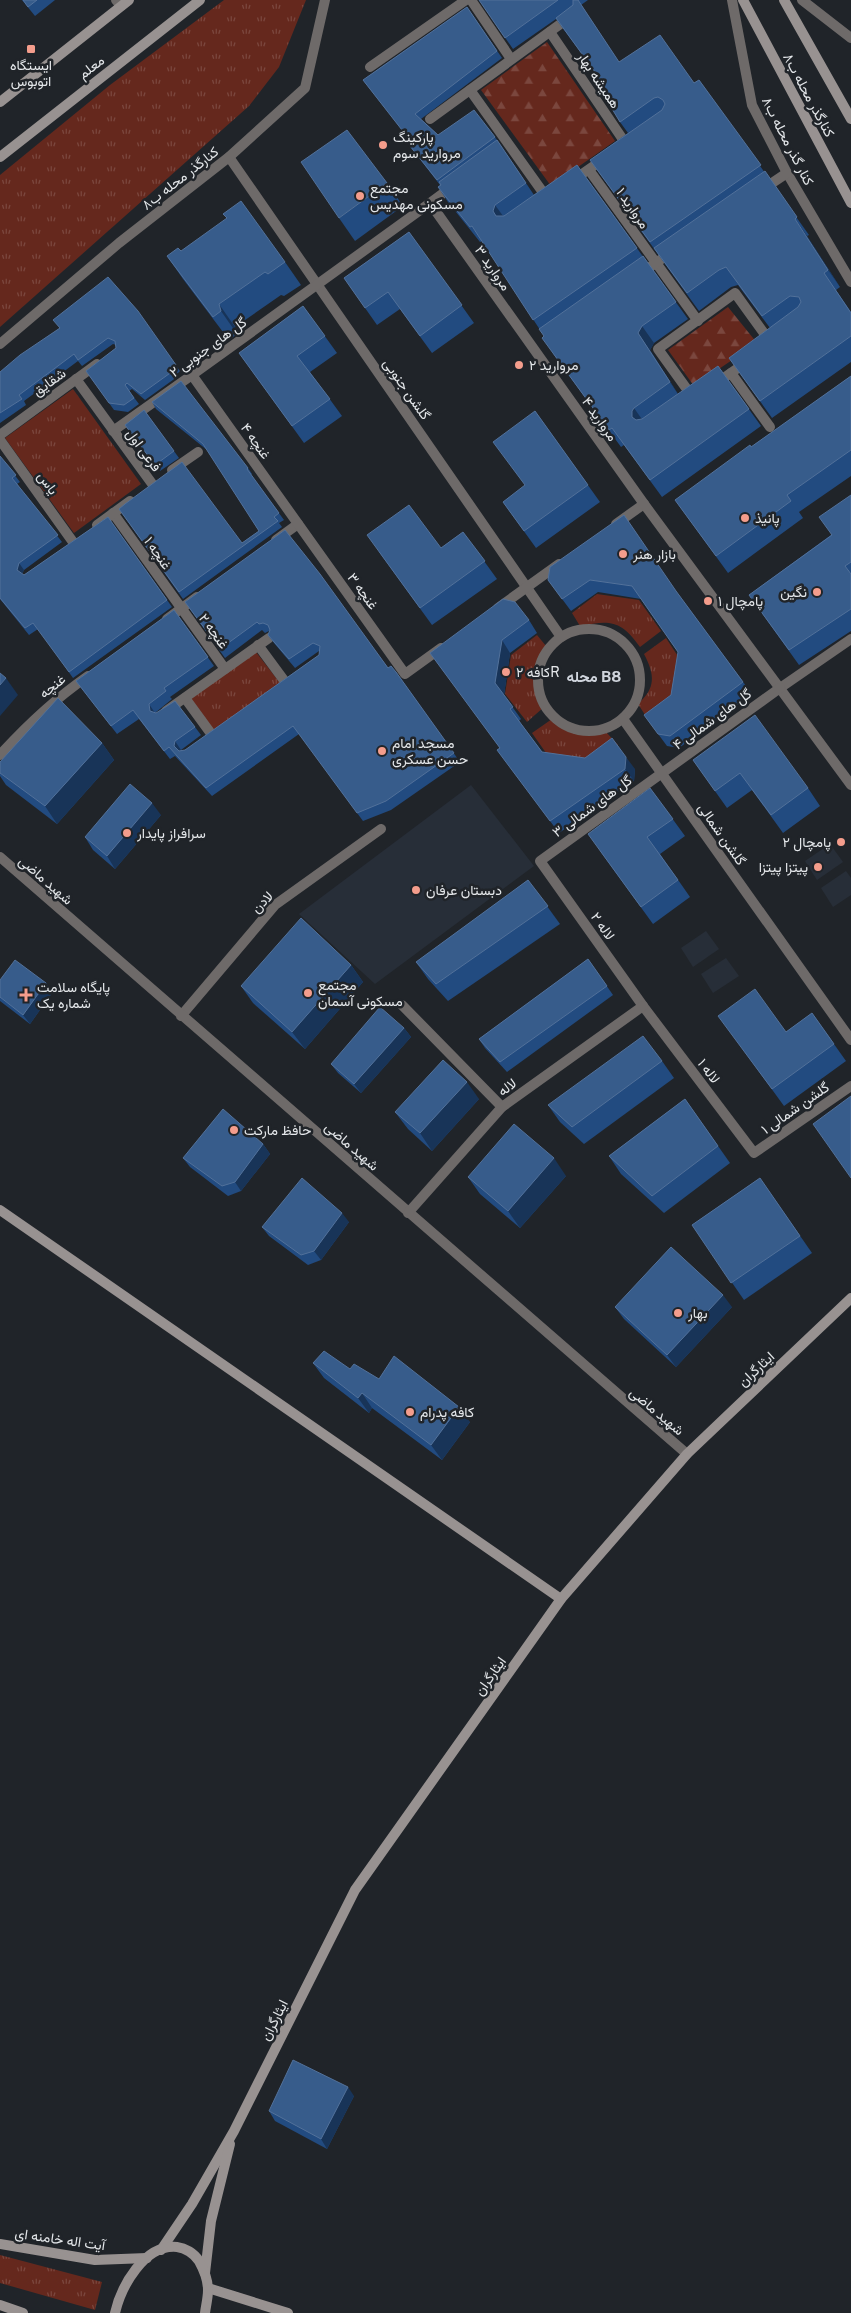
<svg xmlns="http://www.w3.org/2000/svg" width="851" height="2313" font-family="'Public Sans',Vazirmatn,sans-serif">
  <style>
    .built { fill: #272e38 }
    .grass { fill: url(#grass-tufts) }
    .forest { fill: url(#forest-firs) }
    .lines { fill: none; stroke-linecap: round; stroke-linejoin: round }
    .minor { stroke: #6e6a69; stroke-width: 10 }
    .tertiary { stroke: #6e6a69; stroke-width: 10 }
    .secondary { stroke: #989291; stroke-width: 10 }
    .wall { fill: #224b80 }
    .shaded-wall { fill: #183458 }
    .building { fill: #375c8b; stroke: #52719a }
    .poi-dot { fill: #f49d8c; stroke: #202429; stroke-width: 2 }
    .labels { text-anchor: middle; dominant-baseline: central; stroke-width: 5; stroke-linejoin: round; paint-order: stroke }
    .poi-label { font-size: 14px; fill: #e4e7ea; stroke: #202429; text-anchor: start }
    .street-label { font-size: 14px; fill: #e4e7ea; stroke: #202429 }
    .neighbourhood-label { font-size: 15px; font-weight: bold; fill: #d0d5dd; stroke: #202429 }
  </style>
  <defs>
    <pattern id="grass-tufts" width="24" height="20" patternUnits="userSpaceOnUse" patternTransform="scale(1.25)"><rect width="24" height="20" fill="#65281d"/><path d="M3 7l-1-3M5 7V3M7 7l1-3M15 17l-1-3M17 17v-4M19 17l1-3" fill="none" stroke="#7b473e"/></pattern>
    <pattern id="forest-firs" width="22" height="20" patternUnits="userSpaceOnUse" patternTransform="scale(1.25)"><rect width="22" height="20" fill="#65281d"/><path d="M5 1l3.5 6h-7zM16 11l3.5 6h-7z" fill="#7b473e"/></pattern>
  </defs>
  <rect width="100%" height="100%" fill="#202429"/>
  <g class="built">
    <polygon points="471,785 534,866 375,984 299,914"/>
    <polygon points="830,844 843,862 817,880 805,861"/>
    <polygon points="846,871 851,878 851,895 833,907 821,888"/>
    <polygon points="706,931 719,949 693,967 681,948"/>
    <polygon points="726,958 739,976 713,993 701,974"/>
  </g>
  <g class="grass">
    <polygon points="224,0 306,0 279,67 249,106 0,327 0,175 110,85"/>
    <polygon points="73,389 141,484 74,533 5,438"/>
    <path d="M 597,594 L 639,600 L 661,631 L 640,647 C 621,620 610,620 580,626 L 572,613 Z"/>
    <path d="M 537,635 L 546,646 C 534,666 534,686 544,707 L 527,722 L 505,694 L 511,655 Z"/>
    <path d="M 666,638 L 685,667 L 678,705 L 651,724 L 638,704 C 656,688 655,675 644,654 Z"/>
    <polygon points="256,652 280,683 213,731 190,699"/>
    <path d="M 552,719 C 567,736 586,737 607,733 L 618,745 L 590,766 L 551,760 L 532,733 Z"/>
    <polygon points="0,2255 102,2282 95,2310 0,2283"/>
  </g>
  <g class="forest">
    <polygon points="547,42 615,141 551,186 481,90"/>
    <polygon points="728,307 757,343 694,386 668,350"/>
  </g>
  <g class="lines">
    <g class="minor">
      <polyline points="471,0 511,59"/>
      <polyline points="550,32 626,144"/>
      <polyline points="370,67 466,0"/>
      <polyline points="470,90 547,198"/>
      <polyline points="430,119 570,17"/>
      <polyline points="589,170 698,321"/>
      <polyline points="572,181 605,158"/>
      <polyline points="430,203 453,186"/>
      <polyline points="731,373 770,427"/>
      <polyline points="76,379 153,485"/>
      <polyline points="715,384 748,361"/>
      <polyline points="694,399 658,349 735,293 771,343"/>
      <polyline points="113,431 192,375"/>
      <polyline points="0,435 97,364"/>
      <polyline points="0,440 73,542"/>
      <polyline points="172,470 198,452"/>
      <polyline points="113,513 225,669"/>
      <polyline points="97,525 130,501"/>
      <polyline points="258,645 286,683"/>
      <polyline points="780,688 851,639"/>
      <polyline points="185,698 212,735"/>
      <polyline points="166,711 269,638"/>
      <polyline points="402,1005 502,1107"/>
      <polyline points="181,1016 275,905 381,829"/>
    </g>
    <g class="tertiary">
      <polyline points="116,0 121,6"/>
      <polyline points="732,0 752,105 787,173 851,282"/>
      <polyline points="802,0 851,38"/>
      <polyline points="229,157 561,637"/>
      <polyline points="763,189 787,173"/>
      <polyline points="640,274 673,251"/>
      <polyline points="0,344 119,243 229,157 305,88 325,0"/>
      <polyline points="616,524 644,504"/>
      <polyline points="276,540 298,524"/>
      <polyline points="498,608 559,564"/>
      <polyline points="167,619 197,597"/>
      <circle cx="589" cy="680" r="51"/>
      <polyline points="441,648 405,674 192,375 430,203 644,504 851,785"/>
      <polyline points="780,688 540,861 643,1006 754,1153 851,1086"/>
      <polyline points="623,719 851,1040"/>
      <path d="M 0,755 C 27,725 55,699 88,676"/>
      <polyline points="0,857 687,1454"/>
      <polyline points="408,1213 502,1107 643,1006"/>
    </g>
    <g class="secondary">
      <polyline points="743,0 851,203"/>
      <polyline points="784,0 851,119"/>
      <polyline points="0,102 129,0"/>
      <polyline points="0,157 200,0"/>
      <polyline points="0,1210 561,1599"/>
      <polyline points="0,2244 95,2260 147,2258"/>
      <polyline points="161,2250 192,2204 234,2131 355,1890 561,1599 687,1454 851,1298"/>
      <polyline points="205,2273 211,2221 230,2144"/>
      <polyline points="208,2288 288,2313"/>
      <polyline points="0,2305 23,2313"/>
      <path d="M 115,2313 C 121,2287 144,2244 177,2247 C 185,2248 194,2253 199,2261 C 204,2270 208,2279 208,2290 C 208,2298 206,2305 205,2313"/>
    </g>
  </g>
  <g class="wall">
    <polygon points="22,0 55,0 35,16"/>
    <polygon points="479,0 588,0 581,5 619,62 694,83 699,80 809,235 807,236 840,287 836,290 851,312 851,362 772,418 729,358 770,328 738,285 731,287 699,311 590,160 628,133 620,122 598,76 556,19 513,49"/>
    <polygon points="467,7 502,58 421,119 438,135 495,137 534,195 577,165 688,319 654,343 650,350 678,394 718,366 761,426 662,497 624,445 621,447 554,355 544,336 482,241 480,242 448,202 438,187 440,185 406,141 409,139 363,80"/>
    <polygon points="387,183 403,206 355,241 339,218"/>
    <polygon points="409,232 474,323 432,353 400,309 377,325 344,278"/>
    <polygon points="181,251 285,262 301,285 284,296 281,295 235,327 237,334 229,340 183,279 167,256"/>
    <polygon points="108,277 180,371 176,375 177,377 145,400 132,389 129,391 139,404 128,412 114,410 86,371 116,348 116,345 113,344 82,366 78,361 24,401 26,405 0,423 0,372 59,329"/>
    <polygon points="303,306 337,353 310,372 342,416 304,443 239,353"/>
    <polygon points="851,376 851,476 799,512 803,518 728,573 675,500 751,447"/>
    <polygon points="152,402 248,468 252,474 251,475 284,520 279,523 282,527 183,599 119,509 242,543 259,531 207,450 156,409"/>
    <polygon points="144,410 179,458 160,471 129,431"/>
    <polygon points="535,411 600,502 536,548 503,502 525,486"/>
    <polygon points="0,456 20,482 17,484 62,542 24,570 22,574 24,575 108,517 172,607 73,678 38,629 29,635 0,599"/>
    <polygon points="851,495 851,631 799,665 749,595 831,535"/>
    <polygon points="285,530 388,668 396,672 460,762 391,810 363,821 299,734 212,796 175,756 170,759 139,719 117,734 76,681 174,610 214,666 170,697 172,699 155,713 195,727 201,735 181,750 181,751 185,750 319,655 319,651 295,668 274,643 268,635 269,631 265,633 262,630 225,658 185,602"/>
    <polygon points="463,532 497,579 432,625 379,552 441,548"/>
    <polygon points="550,567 678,594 752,694 679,748 667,746 644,715 671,695 678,652 641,599 598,592 571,611 548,580"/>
    <polygon points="529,620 537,633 510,653 504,695 521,719 519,721 542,752 635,769 634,781 559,833 497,750 500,748 430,653"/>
    <polygon points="102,743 114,760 57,824 6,785 0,776 0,762"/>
    <polygon points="693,760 808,788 820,806 783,833 752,790 727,808"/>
    <polygon points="650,788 685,836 660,854 690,897 653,924 600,851"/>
    <polygon points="161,815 115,869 93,850 85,837"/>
    <polygon points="528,880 560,924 448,1001 428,979 416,962"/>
    <polygon points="588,959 613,995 507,1072 485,1048 479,1039"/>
    <polygon points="351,965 363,982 305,1049 253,1003 241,986"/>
    <polygon points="0,980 46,983 52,993 30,1024 0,1001"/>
    <polygon points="812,1013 846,1061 784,1106 731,1033 786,1032"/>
    <polygon points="404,1028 411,1037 361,1093 338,1073 331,1064"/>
    <polygon points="662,1061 674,1078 584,1144 560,1122 548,1105"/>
    <polygon points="479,1099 432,1151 408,1129 395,1112"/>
    <polygon points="685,1099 730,1163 664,1213 621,1174 609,1156"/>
    <polygon points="263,1144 270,1154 241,1191 228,1196 190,1167 183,1158"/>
    <polygon points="566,1176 520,1228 480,1194 468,1177"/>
    <polygon points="760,1178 812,1253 744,1300 692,1225"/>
    <polygon points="349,1222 321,1260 308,1265 269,1236 262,1227"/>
    <polygon points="615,1307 732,1307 676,1367 624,1319"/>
    <polygon points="313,1363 350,1369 379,1379 470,1422 442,1460 372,1408 369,1413 324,1378"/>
    <polygon points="354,2096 327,2149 275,2121 269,2111"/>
  </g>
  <g class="shaded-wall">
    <polygon points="495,205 506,220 503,226 493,211"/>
    <polygon points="795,219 807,236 840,287 828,270"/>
    <polygon points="219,304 235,327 237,334 221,311"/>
    <polygon points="642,326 654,343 650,350 682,400 670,382 638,333"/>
    <polygon points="634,408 646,425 644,429 632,417 632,411"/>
    <polygon points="19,563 24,570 21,576 17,570"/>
    <polygon points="502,640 510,653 504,695 495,683"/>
    <polygon points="6,678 18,695 0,716 0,685"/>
    <polygon points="149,704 155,713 150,711"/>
    <polygon points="175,741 181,750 180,754 174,746"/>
    <polygon points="102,743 114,760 57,824 45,806"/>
    <polygon points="626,757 635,769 634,781 625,769"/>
    <polygon points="152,803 161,815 115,869 107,856"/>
    <polygon points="351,965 363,982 305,1049 292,1032"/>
    <polygon points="46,983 52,993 30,1024 23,1015"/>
    <polygon points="404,1028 411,1037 361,1093 354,1084"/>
    <polygon points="467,1082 479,1099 432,1151 420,1133"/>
    <polygon points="263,1144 270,1154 241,1191 235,1182"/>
    <polygon points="554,1158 566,1176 520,1228 508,1211"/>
    <polygon points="342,1213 349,1222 321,1260 314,1251"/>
    <polygon points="723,1295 732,1307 676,1367 667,1355"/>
    <polygon points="362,1393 372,1408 369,1413 358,1398"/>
    <polygon points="459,1407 470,1422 442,1460 431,1445"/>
    <polygon points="348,2087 354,2096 327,2149 321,2139"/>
  </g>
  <g class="building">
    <polygon points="23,0 37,0 28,7"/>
    <polygon points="479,0 558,0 505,38"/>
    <polygon points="573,0 578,0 619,62 660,35 694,83 699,80 761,165 650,242 590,160 662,110 665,104 663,100 658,97 654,98 620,122 594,79 598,76 556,18 573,5"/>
    <polygon points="467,7 497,51 415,114 438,135 474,110 495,137 437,180 406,141 409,139 363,80"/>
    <polygon points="347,130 387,183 339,218 301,162"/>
    <polygon points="497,140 526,183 495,205 493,211 496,216 504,216 577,165 637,248 533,320 472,226 470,227 438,187 441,185 439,182"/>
    <polygon points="765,171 797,217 795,219 828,270 824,273 851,313 851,336 760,401 729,358 798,307 801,302 799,297 790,296 762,316 726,267 719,270 687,293 654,248"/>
    <polygon points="241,201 285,262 268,274 265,272 219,304 221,311 213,317 167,256 178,248 181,251 227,218 223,214"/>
    <polygon points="409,232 462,305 420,336 388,292 365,308 344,278"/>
    <polygon points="643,256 676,302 642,326 638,333 670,382 634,408 632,411 632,417 636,420 642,419 718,366 749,409 650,480 612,428 609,430 542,338 544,336 539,329"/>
    <polygon points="108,277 138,311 176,365 171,369 173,371 141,394 127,383 125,385 134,398 124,405 109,403 86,371 116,348 115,341 108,338 78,360 74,354 19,395 22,399 0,413 0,372 20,355 60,328 53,320"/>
    <polygon points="303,306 325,336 297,356 330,399 292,426 239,353"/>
    <polygon points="851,376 851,450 787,495 791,501 716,556 675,500 750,445 751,447"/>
    <polygon points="181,381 248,468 247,469 279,513 274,517 278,521 179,592 119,509 125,504 182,462 242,543 259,531 203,444 152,402"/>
    <polygon points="144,410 174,451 155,465 125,425"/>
    <polygon points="535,411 588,485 524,531 503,502 525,485 493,442"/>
    <polygon points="0,456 16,475 12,478 58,535 19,563 17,570 24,575 108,517 167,600 69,672 33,623 25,628 0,598"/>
    <polygon points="851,495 851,562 845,566 851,574 851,609 789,650 749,595 832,535 819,517"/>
    <polygon points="409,505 441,548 463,532 485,561 420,608 367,535"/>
    <polygon points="624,515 676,591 743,682 670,736 658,734 644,715 671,695 678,652 632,586 590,580 562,599 548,580 550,567"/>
    <polygon points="285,530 320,574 388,668 391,666 396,672 454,753 386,801 357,813 293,726 206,788 169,747 164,751 133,710 111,726 76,681 174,610 208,657 164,688 166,691 149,704 150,711 156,713 175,701 195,727 175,741 174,746 179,751 185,750 319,655 320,646 313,643 289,659 268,635 270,630 268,625 263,623 259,624 257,622 220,649 185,602"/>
    <polygon points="503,599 515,602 529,620 502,640 495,683 513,707 510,709 542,752 585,758 612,738 626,757 625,769 550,821 497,750 500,748 430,653"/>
    <polygon points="0,673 6,678 0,685"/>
    <polygon points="58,698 102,743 45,806 0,773 0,762"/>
    <polygon points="755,715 808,788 771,815 740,773 715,791 693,760"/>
    <polygon points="130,784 152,803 107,856 85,837"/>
    <polygon points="650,788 673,819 647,837 678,880 641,907 588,834"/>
    <polygon points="528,880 548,906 436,984 416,962"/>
    <polygon points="301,918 351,965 292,1032 241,986"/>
    <polygon points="588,959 607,986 500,1062 479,1039"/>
    <polygon points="15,960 46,983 23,1015 0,997 0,980"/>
    <polygon points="755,989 786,1032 812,1013 834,1044 772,1089 718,1016"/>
    <polygon points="380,1007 404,1028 354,1084 331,1064"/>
    <polygon points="643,1036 662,1061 572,1127 548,1105"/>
    <polygon points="443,1060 467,1082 420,1133 395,1112"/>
    <polygon points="851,1096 851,1178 813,1124"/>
    <polygon points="685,1099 718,1146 652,1196 609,1156"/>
    <polygon points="223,1109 263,1144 235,1182 222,1186 183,1158"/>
    <polygon points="514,1124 554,1158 508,1211 468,1177"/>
    <polygon points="302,1178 342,1213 314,1251 301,1255 262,1227"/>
    <polygon points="760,1178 800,1236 731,1283 692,1225"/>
    <polygon points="671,1247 723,1295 667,1355 615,1307"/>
    <polygon points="324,1351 350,1369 354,1364 379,1379 394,1356 459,1407 431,1445 362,1393 358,1398 313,1363"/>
    <polygon points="293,2060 348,2087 321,2139 269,2111"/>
  </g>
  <g class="poi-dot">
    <rect x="26" y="44" width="10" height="10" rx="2.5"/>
    <circle cx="383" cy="145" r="5"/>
    <circle cx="360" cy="196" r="5"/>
    <circle cx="519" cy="365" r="5"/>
    <circle cx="745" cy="518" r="5"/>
    <circle cx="623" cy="554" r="5"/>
    <circle cx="817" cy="592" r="5"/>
    <circle cx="708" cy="601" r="5"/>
    <circle cx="506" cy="672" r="5"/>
    <circle cx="382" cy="751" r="5"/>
    <circle cx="127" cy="833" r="5"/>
    <circle cx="841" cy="842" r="5"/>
    <circle cx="818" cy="867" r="5"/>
    <circle cx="416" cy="890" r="5"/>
    <circle cx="308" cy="993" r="5"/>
    <path d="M23.5 987.5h5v5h5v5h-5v5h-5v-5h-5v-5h5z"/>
    <circle cx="234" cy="1130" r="5"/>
    <circle cx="678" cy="1313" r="5"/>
    <circle cx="410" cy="1412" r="5"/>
  </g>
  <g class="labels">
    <g class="poi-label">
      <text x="31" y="65" text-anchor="middle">ایستگاه<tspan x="31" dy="16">اتوبوس</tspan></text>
      <text x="393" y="137">پارکینگ<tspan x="393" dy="16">مروارید سوم</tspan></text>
      <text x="370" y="188">مجتمع<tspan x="370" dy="16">مسکونی مهدیس</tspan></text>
      <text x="529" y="365">مروارید ۲</text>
      <text x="755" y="518">پانیذ</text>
      <text x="633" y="554">بازار هنر</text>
      <text x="807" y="592" text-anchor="end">نگین</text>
      <text x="718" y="601">پامچال ۱</text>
      <text x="516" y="672">کافه ۲R</text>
      <text x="392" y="743">مسجد امام<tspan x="392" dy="16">حسن عسکری</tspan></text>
      <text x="137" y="833">سرافراز پایدار</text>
      <text x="831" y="842" text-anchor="end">پامچال ۲</text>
      <text x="808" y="867" text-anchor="end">پیتزا پیتزا</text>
      <text x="426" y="890">دبستان عرفان</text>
      <text x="318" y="985">مجتمع<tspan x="318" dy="16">مسکونی آسمان</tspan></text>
      <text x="37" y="987">پایگاه سلامت<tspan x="37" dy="16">شماره یک</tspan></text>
      <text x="244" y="1130">حافظ مارکت</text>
      <text x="688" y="1313">بهار</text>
      <text x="420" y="1412">کافه پدرام</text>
    </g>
    <g class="street-label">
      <text transform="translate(91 67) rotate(-38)">معلم</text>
      <text transform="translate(599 80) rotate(56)">همیشه بهار</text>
      <text transform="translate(809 95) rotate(62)">کنارگذر محله ب۸</text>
      <text transform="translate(788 141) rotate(63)">کنار گذر محله ب۸</text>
      <text transform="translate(180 178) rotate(-38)">کنارگذر محله ب۸</text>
      <text transform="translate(633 208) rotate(55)">مروارید ۱</text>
      <text transform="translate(493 268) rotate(55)">مروارید ۳</text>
      <text transform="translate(208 347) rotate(-36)">گل های جنوبی ۲</text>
      <text transform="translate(49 382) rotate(-36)">شقایق</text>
      <text transform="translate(407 389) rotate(55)">گلشن جنوبی</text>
      <text transform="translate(600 419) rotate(55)">مروارید ۴</text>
      <text transform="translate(256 441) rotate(55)">غنچه ۴</text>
      <text transform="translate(144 450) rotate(54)">فرعی اول</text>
      <text transform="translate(48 483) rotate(54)">یاس</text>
      <text transform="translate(158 553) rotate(55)">غنچه ۱</text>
      <text transform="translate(363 591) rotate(54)">غنچه ۳</text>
      <text transform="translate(214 631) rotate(54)">غنچه ۲</text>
      <text transform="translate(52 686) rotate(-39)">غنچه</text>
      <text transform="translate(712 719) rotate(-36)">گل های شمالی ۴</text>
      <text transform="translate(592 806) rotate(-36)">گل های شمالی ۳</text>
      <text transform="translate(722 834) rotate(55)">گلشن شمالی</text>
      <text transform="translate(46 880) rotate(41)">شهید ماضی</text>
      <text transform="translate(262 902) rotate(-45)">لادن</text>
      <text transform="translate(603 926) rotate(55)">لاله ۲</text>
      <text transform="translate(709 1071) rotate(53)">لاله ۱</text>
      <text transform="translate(507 1087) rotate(-36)">لاله</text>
      <text transform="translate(795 1108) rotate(-35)">گلشن شمالی ۱</text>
      <text transform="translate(352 1146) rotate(41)">شهید ماضی</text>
      <text transform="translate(756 1369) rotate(-43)">ایثارگران</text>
      <text transform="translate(657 1411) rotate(40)">شهید ماضی</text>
      <text transform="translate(490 1676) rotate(-55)">ایثارگران</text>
      <text transform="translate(274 2020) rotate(-63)">ایثارگران</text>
      <text transform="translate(60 2239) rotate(8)">آیت اله خامنه ای</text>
    </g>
    <g class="neighbourhood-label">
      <text x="594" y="676">محله B8</text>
    </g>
  </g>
</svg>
